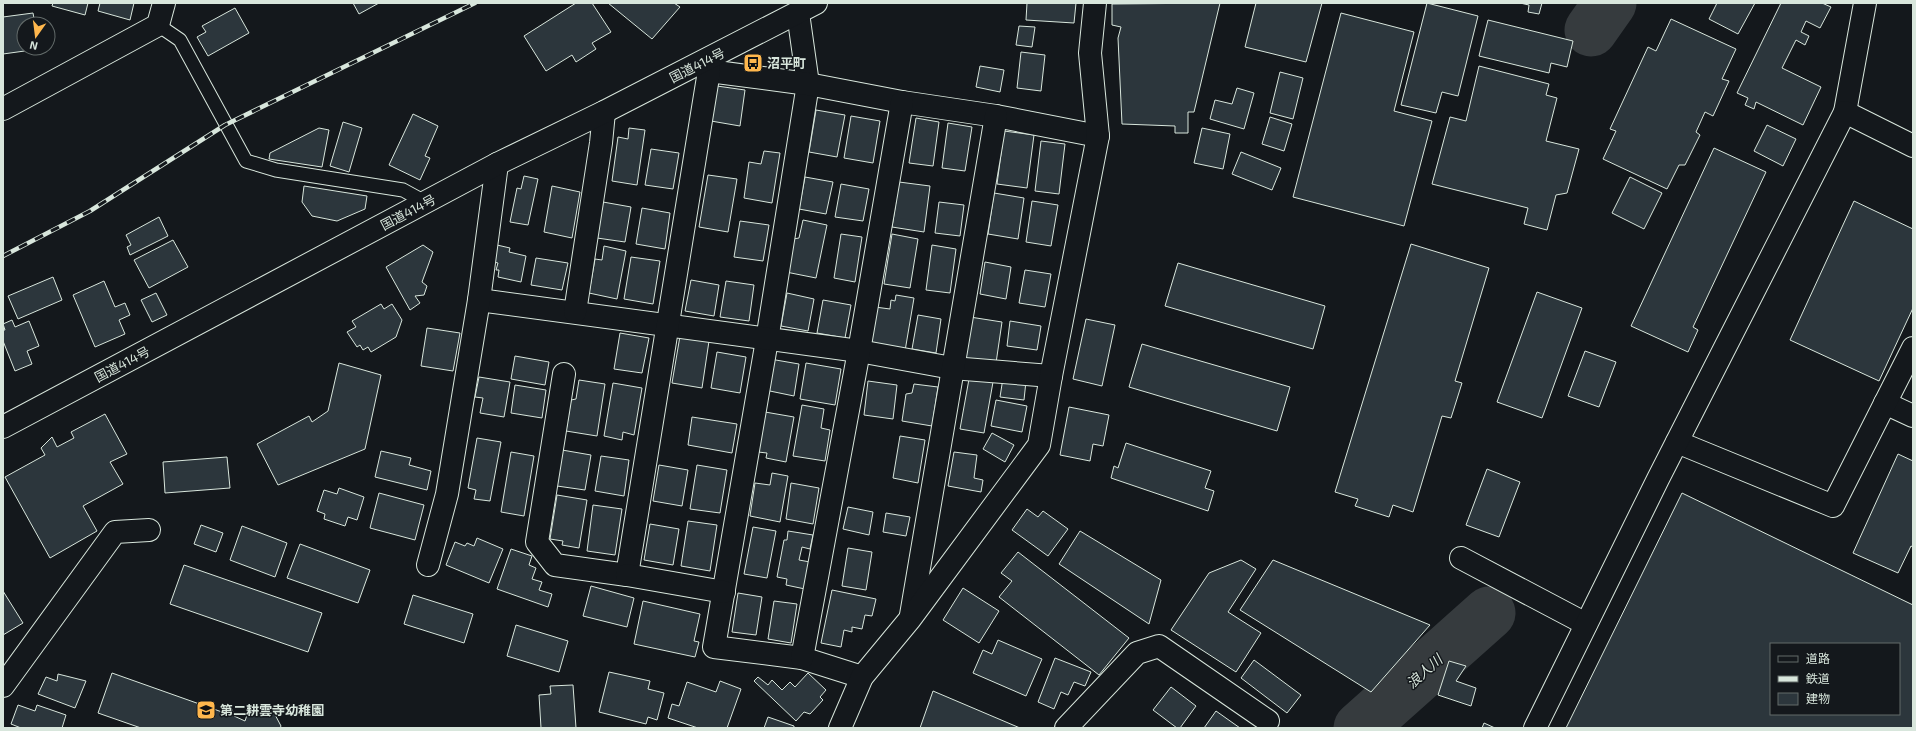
<svg xmlns="http://www.w3.org/2000/svg" width="1916" height="731" font-family="'Exo 2','Noto Sans JP',sans-serif">
  <style>
    .lines { fill: none; stroke-linecap: round; stroke-linejoin: round }
    .river { stroke: #363b3e; stroke-width: 53 }
    .building { fill: #2c363c; stroke: #d8e6dc; fill-rule: evenodd }
    .lane-casing { stroke: #d8e6dc; stroke-width: 15 }
    .street-casing { stroke: #d8e6dc; stroke-width: 24 }
    .highway-casing { stroke: #d8e6dc; stroke-width: 24 }
    .lane { stroke: #14181c; stroke-width: 13 }
    .street { stroke: #14181c; stroke-width: 22 }
    .highway { stroke: #14181c; stroke-width: 22 }
    .rail-casing { stroke: #d8e6dc; stroke-width: 4.5 }
    .rail { stroke: #14181c; stroke-width: 3; stroke-dasharray: 9; stroke-linecap: butt }
    .labels { text-anchor: middle; dominant-baseline: central; stroke-width: 3; stroke-linejoin: round; paint-order: stroke }
    .poi-label { font-size: 13px; font-weight: bold; fill: #d8e6dc; stroke: #14181c; text-anchor: start }
    .street-label { font-size: 13px; fill: #d8e6dc; stroke: #14181c }
    .water-label { font-size: 14px; font-style: italic; fill: #d8e6dc; stroke: #14181c }
  </style>
  <rect width="100%" height="100%" fill="#14181c"/>
  <g class="lines">
    <g class="river">
      <polyline points="1591,30 1610,3"/>
      <polyline points="1360,728 1489,613"/>
    </g>
  </g>
  <g class="building">
    <polygon points="53,3 88,3 85,15 52,6"/>
    <polygon points="100,3 134,3 130,20 98,11"/>
    <polygon points="353,3 379,3 359,14"/>
    <polygon points="576,3 592,3 611,32 592,43 596,49 576,62 572,55 546,71 524,36"/>
    <polygon points="608,3 674,3 680,7 652,39"/>
    <polygon points="1027,3 1076,3 1074,23 1026,20"/>
    <polygon points="1220,3 1194,112 1188,112 1188,133 1175,133 1175,126 1122,124 1118,38 1121,27 1112,25 1112,4"/>
    <polygon points="1256,3 1322,3 1306,62 1245,47"/>
    <polygon points="1427,3 1478,16 1458,96 1442,92 1436,113 1401,105"/>
    <polygon points="1520,3 1542,3 1539,14 1528,12 1529,5"/>
    <polygon points="1717,3 1755,3 1738,34 1709,19"/>
    <polygon points="1781,3 1822,3 1831,7 1820,28 1806,21 1801,32 1809,36 1805,45 1796,40 1782,68 1821,87 1803,125 1756,102 1754,109 1745,105 1748,98 1737,93"/>
    <polygon points="235,8 249,33 208,56 197,37 206,32 202,26"/>
    <polygon points="33,13 35,24 24,24 24,48 39,49 3,54 3,17"/>
    <polygon points="1341,13 1414,32 1394,111 1432,121 1404,226 1293,197"/>
    <polygon points="1671,19 1736,49 1722,79 1729,81 1713,116 1705,112 1696,132 1700,135 1685,165 1679,165 1667,189 1603,159 1616,131 1610,129 1648,47 1656,51"/>
    <polygon points="1488,20 1573,41 1567,67 1551,63 1549,73 1479,56"/>
    <polygon points="1019,26 1035,27 1032,47 1016,45"/>
    <polygon points="1021,52 1045,55 1041,91 1017,88"/>
    <polygon points="980,66 1004,70 1000,92 976,87"/>
    <polygon points="1479,66 1549,84 1546,95 1557,98 1546,141 1579,149 1567,193 1556,195 1547,230 1524,224 1528,208 1432,184 1450,117 1466,121"/>
    <polygon points="1280,72 1303,78 1293,119 1270,113"/>
    <polygon points="717,86 745,90 740,126 711,121"/>
    <polygon points="1237,88 1254,93 1244,129 1210,119 1215,100 1232,104"/>
    <polygon points="816,110 845,115 837,157 809,152"/>
    <polygon points="413,114 438,126 425,156 430,158 420,180 389,165"/>
    <polygon points="851,116 880,121 873,163 844,158"/>
    <polygon points="1270,117 1292,124 1284,151 1262,144"/>
    <polygon points="916,118 939,122 933,166 909,163"/>
    <polygon points="343,122 362,128 349,172 330,166"/>
    <polygon points="948,123 972,127 965,171 942,168"/>
    <polygon points="1767,125 1796,139 1783,166 1754,151"/>
    <polygon points="319,128 329,130 322,167 269,159 270,153"/>
    <polygon points="629,128 645,130 637,185 612,181 618,137 628,139"/>
    <polygon points="1202,128 1230,134 1223,169 1194,163"/>
    <polygon points="1004,131 1034,135 1027,188 997,184"/>
    <polygon points="1041,141 1065,144 1059,194 1035,191"/>
    <polygon points="1714,148 1766,172 1693,327 1698,330 1688,352 1631,326"/>
    <polygon points="651,149 679,153 673,189 645,185"/>
    <polygon points="764,151 780,153 772,203 744,198 749,162 761,164"/>
    <polygon points="1241,152 1281,168 1272,190 1232,174"/>
    <polygon points="708,175 737,179 728,232 699,227"/>
    <polygon points="524,176 538,179 528,225 510,222 517,188 521,189"/>
    <polygon points="805,177 833,182 826,214 799,209"/>
    <polygon points="1630,177 1662,193 1644,229 1612,213"/>
    <polygon points="899,182 930,186 924,232 892,227"/>
    <polygon points="841,184 869,189 863,221 835,217"/>
    <polygon points="304,186 367,196 365,209 337,221 312,216 302,202"/>
    <polygon points="552,186 580,192 572,238 544,232"/>
    <polygon points="994,193 1024,198 1018,239 988,234"/>
    <polygon points="1032,201 1058,205 1051,246 1026,242"/>
    <polygon points="1854,201 1913,229 1913,308 1879,381 1790,340"/>
    <polygon points="603,202 631,207 625,242 597,238"/>
    <polygon points="939,202 964,205 960,236 935,233"/>
    <polygon points="642,208 670,213 665,249 636,244"/>
    <polygon points="159,217 168,236 130,255 127,247 131,245 126,235"/>
    <polygon points="803,220 827,225 816,278 786,272 793,239 799,238"/>
    <polygon points="740,221 769,225 763,261 734,257"/>
    <polygon points="841,234 862,237 855,282 834,278"/>
    <polygon points="892,234 918,239 910,288 884,284"/>
    <polygon points="173,240 188,267 149,288 134,260"/>
    <polygon points="1411,244 1489,268 1455,381 1462,383 1451,418 1442,416 1413,512 1393,505 1389,517 1355,506 1358,499 1335,492"/>
    <polygon points="423,245 433,252 422,282 427,286 424,295 415,296 420,303 410,310 386,267"/>
    <polygon points="497,245 510,248 509,252 526,256 521,282 498,277 499,270 496,270 498,263 494,262"/>
    <polygon points="932,245 956,249 950,293 926,290"/>
    <polygon points="604,246 626,251 617,299 589,293 595,259 602,260"/>
    <polygon points="631,257 660,261 653,304 624,299"/>
    <polygon points="536,258 568,263 562,290 531,285"/>
    <polygon points="985,262 1011,267 1006,299 980,294"/>
    <polygon points="1178,263 1325,306 1313,349 1165,306"/>
    <polygon points="1025,270 1051,274 1045,307 1019,303"/>
    <polygon points="53,277 62,300 18,319 8,296"/>
    <polygon points="691,280 719,285 714,316 685,311"/>
    <polygon points="104,281 115,307 125,303 130,315 119,320 125,334 95,347 73,295"/>
    <polygon points="726,281 754,285 749,321 720,317"/>
    <polygon points="1537,292 1582,308 1542,418 1497,402"/>
    <polygon points="156,293 167,315 152,322 141,300"/>
    <polygon points="787,293 814,299 808,331 781,326"/>
    <polygon points="896,295 914,298 905,351 869,345 875,307 890,309 891,300 895,301"/>
    <polygon points="823,300 851,305 845,338 817,333"/>
    <polygon points="381,304 384,309 392,304 402,320 396,337 371,352 368,347 363,350 360,345 357,347 347,332 356,327 352,321"/>
    <polygon points="918,315 941,319 936,353 912,349"/>
    <polygon points="970,317 1002,322 996,363 964,358"/>
    <polygon points="1086,319 1115,325 1102,386 1073,379"/>
    <polygon points="12,320 15,327 29,321 39,346 27,351 32,364 15,371 3,341 3,330 5,330 3,324"/>
    <polygon points="1010,321 1041,326 1037,350 1007,346"/>
    <polygon points="427,328 460,333 453,371 421,366"/>
    <polygon points="620,333 649,338 642,373 614,369"/>
    <polygon points="680,336 709,341 702,388 672,383"/>
    <polygon points="1142,344 1290,387 1277,431 1129,387"/>
    <polygon points="1585,351 1616,362 1599,407 1568,396"/>
    <polygon points="717,352 746,357 740,393 711,388"/>
    <polygon points="515,356 549,362 545,385 511,379"/>
    <polygon points="770,359 799,364 794,396 765,390"/>
    <polygon points="339,363 381,375 365,449 278,485 257,444 309,416 312,422 328,411"/>
    <polygon points="806,363 841,369 835,405 800,399"/>
    <polygon points="479,377 510,382 504,417 480,413 483,398 475,397"/>
    <polygon points="1003,378 1026,381 1024,400 1000,397"/>
    <polygon points="969,379 993,382 984,433 960,429"/>
    <polygon points="579,380 605,384 597,436 566,431 571,400 576,399"/>
    <polygon points="868,381 897,385 893,419 864,415"/>
    <polygon points="613,383 642,388 634,435 623,432 622,440 604,436"/>
    <polygon points="914,384 938,387 932,426 902,421 906,394 912,393"/>
    <polygon points="515,385 546,390 542,418 511,413"/>
    <polygon points="996,400 1027,406 1022,432 991,426"/>
    <polygon points="802,405 824,409 821,428 830,430 825,461 793,456"/>
    <polygon points="1069,407 1109,415 1103,446 1093,444 1090,461 1060,455"/>
    <polygon points="765,412 794,417 786,462 766,458 767,453 758,452"/>
    <polygon points="105,414 127,454 110,462 123,484 83,506 97,531 50,558 5,477 45,455 41,448 52,437 57,447 74,438 71,432"/>
    <polygon points="692,417 737,424 732,453 688,445"/>
    <polygon points="992,433 1014,445 1005,462 983,449"/>
    <polygon points="900,436 925,440 918,483 893,478"/>
    <polygon points="477,438 501,442 490,501 474,499 476,490 468,488"/>
    <polygon points="1126,443 1211,471 1205,488 1214,491 1208,511 1111,478 1114,466 1118,468"/>
    <polygon points="562,450 591,455 585,490 557,486"/>
    <polygon points="381,451 411,458 409,465 431,471 427,490 375,477"/>
    <polygon points="511,452 534,456 524,516 501,512"/>
    <polygon points="954,452 977,455 974,478 983,480 981,492 948,486"/>
    <polygon points="1898,454 1913,461 1913,547 1911,546 1898,573 1853,553"/>
    <polygon points="601,456 629,460 624,496 595,491"/>
    <polygon points="227,457 230,488 165,493 163,462"/>
    <polygon points="659,465 688,470 682,506 653,501"/>
    <polygon points="697,465 727,470 720,513 690,509"/>
    <polygon points="1487,469 1520,482 1499,537 1466,525"/>
    <polygon points="772,473 788,476 780,522 750,516 755,483 770,485"/>
    <polygon points="791,483 819,488 813,524 786,519"/>
    <polygon points="339,488 364,497 357,520 348,517 345,526 324,519 325,514 317,511 324,490 337,494"/>
    <polygon points="379,493 424,505 415,540 370,528"/>
    <path d="M 1682,493 L 1913,605 L 1913,728 L 1566,728 ZM 1771,644 L 1899,644 L 1899,714 L 1771,714 Z"/>
    <polygon points="557,495 587,500 579,548 562,545 563,541 550,539"/>
    <polygon points="593,505 622,509 615,555 587,551"/>
    <polygon points="848,507 873,512 869,535 843,529"/>
    <polygon points="1027,509 1038,517 1043,511 1068,529 1048,556 1012,530"/>
    <polygon points="886,513 910,517 906,536 883,532"/>
    <polygon points="688,521 717,525 710,571 681,566"/>
    <polygon points="650,524 679,529 673,565 644,560"/>
    <polygon points="201,525 223,533 216,552 194,544"/>
    <polygon points="242,526 287,543 275,577 230,560"/>
    <polygon points="753,527 776,531 767,578 744,574"/>
    <polygon points="788,531 813,535 810,549 802,547 799,560 810,562 805,589 786,585 787,579 777,577 784,540 787,540"/>
    <polygon points="1080,531 1161,580 1149,624 1059,564"/>
    <polygon points="477,538 503,549 489,583 446,565 455,542 465,546 467,543 474,546"/>
    <polygon points="300,544 370,570 358,603 287,578"/>
    <polygon points="848,548 872,552 866,590 842,586"/>
    <polygon points="511,549 532,556 529,565 536,568 532,579 542,582 539,590 552,594 548,607 497,589"/>
    <polygon points="1018,552 1129,638 1099,675 999,597 1012,581 1001,573"/>
    <polygon points="1241,560 1256,569 1228,612 1261,633 1236,672 1171,630 1209,573"/>
    <polygon points="1273,560 1430,625 1371,692 1240,610"/>
    <polygon points="184,565 322,613 308,652 170,604"/>
    <polygon points="591,586 634,598 627,627 583,616"/>
    <polygon points="963,588 999,611 979,643 943,620"/>
    <polygon points="832,590 876,599 872,616 865,615 862,629 852,627 852,632 844,630 841,647 821,643"/>
    <polygon points="3,591 23,623 3,635"/>
    <polygon points="738,593 762,597 756,635 732,632"/>
    <polygon points="413,595 473,614 464,643 404,624"/>
    <polygon points="643,601 700,614 694,641 699,642 695,657 634,644"/>
    <polygon points="774,601 797,604 791,643 768,639"/>
    <polygon points="516,625 568,641 559,672 507,656"/>
    <polygon points="998,640 1042,659 1026,696 973,673 983,650 992,654"/>
    <polygon points="1055,658 1091,672 1085,686 1074,682 1068,695 1061,692 1054,709 1038,702"/>
    <polygon points="1254,660 1301,695 1287,713 1241,678"/>
    <polygon points="1449,661 1466,666 1456,681 1476,688 1471,706 1438,695"/>
    <polygon points="609,672 650,681 648,689 664,693 657,720 648,717 646,724 599,712"/>
    <polygon points="112,673 222,712 232,709 234,716 245,721 249,709 260,713 271,707 281,726 280,728 141,728 98,713"/>
    <polygon points="808,673 826,690 820,697 823,700 810,714 804,712 796,721 754,681 758,677 768,685 772,680 782,690 790,682 795,687"/>
    <polygon points="58,674 86,681 75,708 38,694 46,677 57,681"/>
    <polygon points="720,681 741,689 727,728 698,728 668,718 672,704 679,706 687,682 716,692"/>
    <polygon points="573,685 576,728 541,728 539,695 551,694 550,686"/>
    <polygon points="1171,687 1196,706 1180,728 1177,728 1153,710"/>
    <polygon points="933,691 1020,728 920,728"/>
    <polygon points="18,705 35,711 37,705 66,715 62,728 21,728 11,724"/>
    <polygon points="1216,711 1240,728 1204,728"/>
    <polygon points="768,717 794,726 794,728 764,728"/>
    <polygon points="1484,723 1495,728 1482,728"/>
  </g>
  <g class="lines">
    <g class="lane-casing">
      <polyline id="lane" points="158,25 180,40 246,161 276,170 403,190 425,202"/>
    </g>
    <g class="street-casing">
      <g id="street">
        <polyline points="798,13 808,84 767,340 714,647 802,658 862,677"/>
        <polyline points="709,71 808,84 902,102 996,116 1098,136"/>
        <polyline points="3,109 158,25 164,3"/>
        <polyline points="1845,112 1865,3"/>
        <polyline points="479,300 859,351 952,368 1051,376"/>
        <polyline points="575,312 601,143 604,112"/>
        <polyline points="564,374 537,542 555,565 627,575 709,71 707,60"/>
        <polyline points="1885,403 1913,416"/>
        <polyline points="1677,442 1833,506 1913,348"/>
        <polyline points="1461,558 1586,624"/>
        <polyline points="428,565 447,494 479,300 497,164"/>
        <polyline points="627,575 724,592"/>
        <polyline points="911,615 996,116"/>
        <polyline points="802,658 859,351 902,102"/>
        <polyline points="3,686 115,532 149,530"/>
        <polyline points="840,728 862,677 910,619 1039,445 1051,376 1098,136 1090,53 1095,3"/>
        <polyline points="1066,728 1137,653 1159,646 1268,721"/>
        <polyline points="1535,728 1658,479 1845,112 1913,146"/>
      </g>
    </g>
    <g class="highway-casing">
      <polyline id="highway" points="3,427 497,164 604,112 816,3"/>
    </g>
    <use href="#lane" class="lane"/>
    <use href="#street" class="street"/>
    <use href="#highway" class="highway"/>
    <g class="rail-casing">
      <polyline id="rail" points="3,256 90,211 225,125 475,3"/>
    </g>
    <use href="#rail" class="rail"/>
  </g>
  <defs>
    <g id="bus-square" transform="scale(1)"><rect x="-9" y="-9" width="18" height="18" rx="4" fill="#ffb74d" stroke="#14181c"/><path d="M-5-6H5V4H4V6H2V4H-2V6H-4V4H-5ZM-3.5-4V0h7V-4ZM-3.5 1.2v1.5H-2V1.2ZM2 1.2v1.5H3.5V1.2Z" fill="#111"/></g>
    <g id="school-square" transform="scale(1)"><rect x="-9" y="-9" width="18" height="18" rx="4" fill="#ffb74d" stroke="#14181c"/><path d="M0-5L7-2L0 1L-7-2ZM-4 1L0 2.5L4 1V4Q0 6-4 4Z" fill="#111"/></g>
  </defs>
  <g fill-rule="evenodd">
    <use href="#bus-square" x="753" y="63"/>
    <use href="#school-square" x="206" y="710"/>
  </g>
  <g class="labels">
    <g class="poi-label">
      <text x="767" y="63">沼平町</text>
      <text x="220" y="710">第二耕雲寺幼稚園</text>
    </g>
    <g class="street-label">
      <text transform="translate(697 65) rotate(-27)">国道414号</text>
      <text transform="translate(408 212) rotate(-28)">国道414号</text>
      <text transform="translate(122 364) rotate(-28)">国道414号</text>
    </g>
    <g class="water-label">
      <text transform="translate(1424 671) rotate(-42)">浪人川</text>
    </g>
  </g>
  <rect width="1916" height="731" fill="none" stroke="#d8e6dc" stroke-width="8"/>
  <rect x="1770" y="643" width="130" height="72" fill="#14181c" stroke="#626a69"/>
  <rect x="1778" y="656" width="20" height="6" fill="#14181c" stroke="#626a69"/>
  <text x="1806" y="663" font-size="12" fill="#d8e6dc">道路</text>
  <rect x="1778" y="676" width="20" height="6" fill="#d8e6dc" stroke="#626a69"/>
  <text x="1806" y="683" font-size="12" fill="#d8e6dc">鉄道</text>
  <rect x="1778" y="693" width="20" height="12" fill="#2c363c" stroke="#626a69"/>
  <text x="1806" y="703" font-size="12" fill="#d8e6dc">建物</text>
  <g transform="translate(36 36) rotate(194)"><circle r="19" fill="#14181c" stroke="#626a69"/>
  <path d="M0-3L7 15L0 10L-7 15Z" fill="#ffb74d"/>
  <text y="-6" font-size="11" font-weight="bold" text-anchor="middle" fill="#d8e6dc">N</text>
  </g>
</svg>
